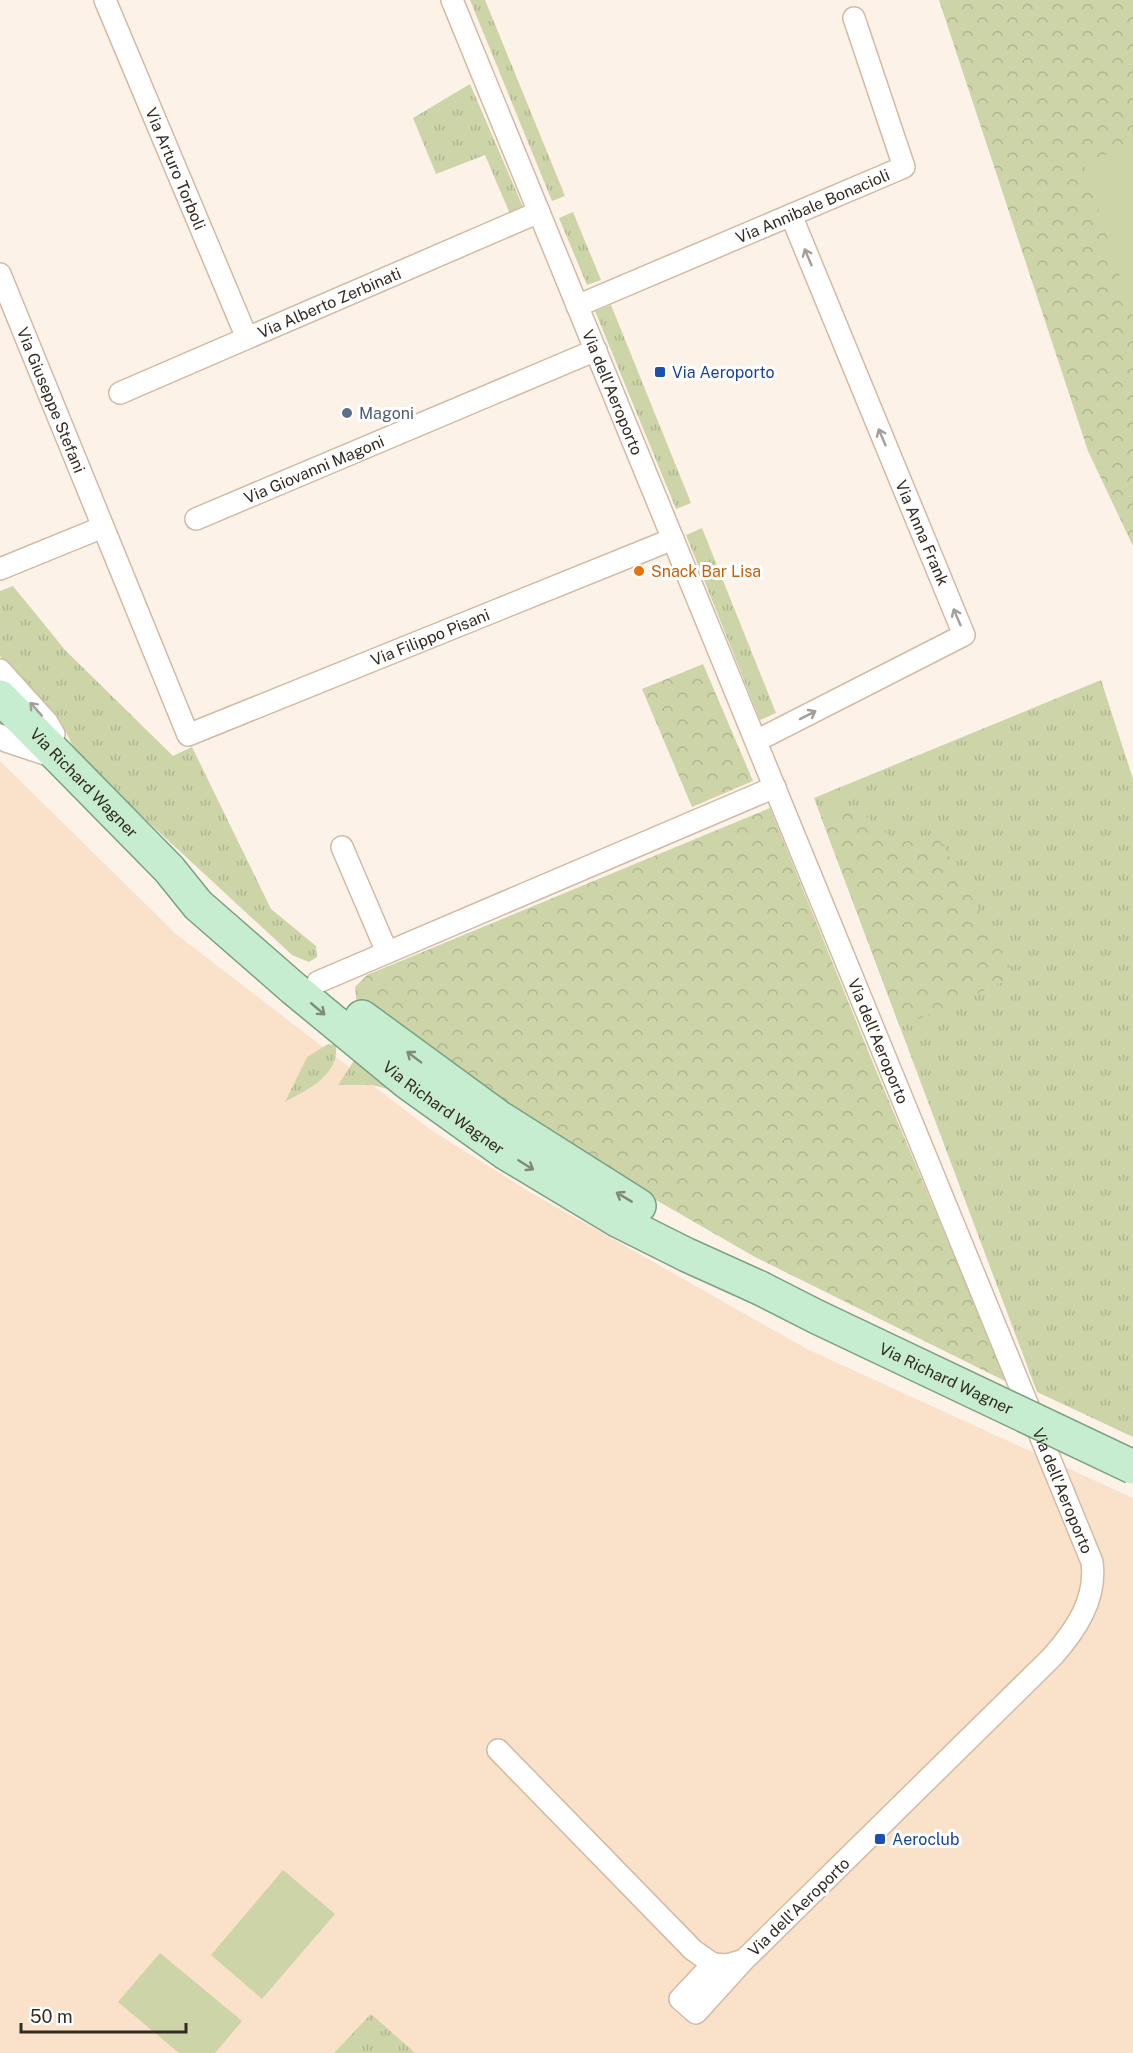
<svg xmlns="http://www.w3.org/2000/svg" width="1133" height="2053" font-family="'Public Sans',sans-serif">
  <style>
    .built { fill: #fae2ca }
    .grass { fill: url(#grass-tufts) }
    .park { fill: url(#park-crowns) }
    .garden { fill: #ccd4a8 }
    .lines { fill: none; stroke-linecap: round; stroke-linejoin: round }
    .street-casing { stroke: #d2baa3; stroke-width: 24 }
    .primary-casing { stroke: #7aa180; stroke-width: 36 }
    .street { stroke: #fff; stroke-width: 21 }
    .primary { stroke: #c7edd1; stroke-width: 33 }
    .primary-bridge-casing { stroke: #7aa180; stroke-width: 36; stroke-linecap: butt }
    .primary-bridge { stroke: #c7edd1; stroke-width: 33 }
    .oneway { stroke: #a39f9b }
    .oneway2 { stroke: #7d8c79 }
    .transit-dot { fill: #1a4fb4; stroke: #fff; stroke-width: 2 }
    .service-dot { fill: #5c6f8a; stroke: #fff; stroke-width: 2 }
    .food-dot { fill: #e8710a; stroke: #fff; stroke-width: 2 }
    .labels { text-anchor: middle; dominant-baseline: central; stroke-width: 6; stroke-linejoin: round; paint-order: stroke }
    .street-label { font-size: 16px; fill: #332a21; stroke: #fff }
    .transit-label { font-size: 16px; fill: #164399; stroke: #fff; text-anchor: start }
    .service-label { font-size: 16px; fill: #4e5e75; stroke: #fff; text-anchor: start }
    .food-label { font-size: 16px; fill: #c56008; stroke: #fff; text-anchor: start }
  </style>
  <defs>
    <pattern id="grass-tufts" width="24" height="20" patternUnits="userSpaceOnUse" patternTransform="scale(1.5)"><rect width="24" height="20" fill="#ccd4a8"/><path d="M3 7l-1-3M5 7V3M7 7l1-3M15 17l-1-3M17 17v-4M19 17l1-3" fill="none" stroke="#b0b690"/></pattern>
    <pattern id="park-crowns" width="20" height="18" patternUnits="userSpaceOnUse" patternTransform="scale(1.5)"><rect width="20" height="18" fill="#ccd4a8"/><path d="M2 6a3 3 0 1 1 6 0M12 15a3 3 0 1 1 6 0" fill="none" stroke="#b0b690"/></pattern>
  </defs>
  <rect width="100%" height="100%" fill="#fcf2e8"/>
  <polygon class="built" points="0,761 176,934 431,1130 530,1192 807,1349 1133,1498 1133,2053 0,2053"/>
  <g class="grass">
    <polygon points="470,0 485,0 565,196 552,201"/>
    <polygon points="470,84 523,207 510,214 485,155 436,174 413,118"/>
    <polygon points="573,212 601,280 587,285 559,218"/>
    <polygon points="611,305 691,503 676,509 595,311"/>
    <polygon points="702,528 776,713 760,720 686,535"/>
    <polygon points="13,586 65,650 173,756 192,747 271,909 316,946 317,957 309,962 292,955 78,757 66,732 0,656 0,591"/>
    <polygon points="1101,680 1133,779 1133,1437 1037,1392 814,798"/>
    <path d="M 328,1044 L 336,1045 C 339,1076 308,1089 285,1102 L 307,1057 Z"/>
    <polygon points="357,1056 392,1090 372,1085 338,1085"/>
    <polygon points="371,2014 415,2053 334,2053"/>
  </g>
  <g class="park">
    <polygon points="939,0 1133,0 1133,546 1088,451"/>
    <polygon points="703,664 753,781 692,807 642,689"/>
    <polygon points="853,805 898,843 938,836 1015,977 900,1027 821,817"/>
    <polygon points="770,808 875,1068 1007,1382 755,1257 529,1127 357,1006 355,987 367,975"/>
  </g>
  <g class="garden">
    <polygon points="1133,146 1133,318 1083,162"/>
    <polygon points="283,1870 335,1914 262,1999 211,1955"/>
    <polygon points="160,1953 242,2021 215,2053 179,2053 118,2002"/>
  </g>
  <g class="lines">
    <g class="street-casing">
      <g id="street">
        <path id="s1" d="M 105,0 L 247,338"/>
        <path id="s2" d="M 452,0 L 1092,1562 C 1097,1599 1076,1630 1052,1657 L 744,1960 L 727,1965 L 713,1964 L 680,1999 L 696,2013 L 744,1960"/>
        <path id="s3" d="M 0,274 L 188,735 L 673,539"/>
        <path id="s4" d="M 577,306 L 904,167 L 854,18"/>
        <path id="s5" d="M 120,393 L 539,212"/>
        <path id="s6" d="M 196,519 L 596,350"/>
        <polyline points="0,569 103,527"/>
        <polyline points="0,670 47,722 54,734"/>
        <polyline points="0,735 6,741 54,757"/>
        <polyline points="756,741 964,635 791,215"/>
        <polyline points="342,847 387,952"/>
        <polyline points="318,982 775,787"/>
        <polyline points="498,1750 693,1950 713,1964"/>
      </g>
    </g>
    <g class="primary-casing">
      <g id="primary">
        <path id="s7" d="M 0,697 L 169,869 L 198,905 L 293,988 L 407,1082 L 506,1153 L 619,1221 L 687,1255 L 760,1288"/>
        <polyline points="362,1017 500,1118 639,1206"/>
      </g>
    </g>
    <use href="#street" class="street"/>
    <use href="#primary" class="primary"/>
    <g class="primary-bridge-casing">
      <g id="primary-bridge">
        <path id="s8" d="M 760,1288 L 817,1317 L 1133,1467"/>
      </g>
    </g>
    <use href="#primary-bridge" class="primary-bridge"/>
  </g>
  <defs><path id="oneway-shaft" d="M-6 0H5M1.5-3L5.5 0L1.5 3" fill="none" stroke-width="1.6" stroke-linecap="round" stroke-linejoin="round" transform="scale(1.5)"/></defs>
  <g class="oneway">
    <use href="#oneway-shaft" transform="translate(808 257) rotate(-113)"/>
    <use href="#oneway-shaft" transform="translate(882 437) rotate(-113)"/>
    <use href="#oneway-shaft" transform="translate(957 617) rotate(-113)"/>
    <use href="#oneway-shaft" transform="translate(36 709) rotate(-132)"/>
    <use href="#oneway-shaft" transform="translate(808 715) rotate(-27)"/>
  </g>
  <g class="oneway2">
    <use href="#oneway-shaft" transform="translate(318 1009) rotate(40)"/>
    <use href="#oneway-shaft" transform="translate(414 1057) rotate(-143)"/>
    <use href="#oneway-shaft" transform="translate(526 1165) rotate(32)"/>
    <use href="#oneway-shaft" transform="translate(624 1197) rotate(-149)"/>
  </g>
  <g class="transit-dot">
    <rect x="654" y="366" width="12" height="12" rx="3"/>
    <rect x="874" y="1833" width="12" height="12" rx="3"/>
  </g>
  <circle class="service-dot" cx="347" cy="413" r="6"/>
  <circle class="food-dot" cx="639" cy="571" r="6"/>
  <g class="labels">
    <g class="street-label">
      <text stroke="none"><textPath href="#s1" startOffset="183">Via Arturo Torboli</textPath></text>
      <text stroke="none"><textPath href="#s4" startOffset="256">Via Annibale Bonacioli</textPath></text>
      <text stroke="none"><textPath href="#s5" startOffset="228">Via Alberto Zerbinati</textPath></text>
      <text stroke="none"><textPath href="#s2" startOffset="424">Via dell'Aeroporto</textPath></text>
      <text stroke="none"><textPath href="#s3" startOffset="136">Via Giuseppe Stefani</textPath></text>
      <text stroke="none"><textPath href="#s6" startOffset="128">Via Giovanni Magoni</textPath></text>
      <text transform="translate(922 533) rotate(67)">Via Anna Frank</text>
      <text stroke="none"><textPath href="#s3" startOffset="759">Via Filippo Pisani</textPath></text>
      <text stroke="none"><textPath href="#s7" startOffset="120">Via Richard Wagner</textPath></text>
      <text stroke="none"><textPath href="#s2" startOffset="1125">Via dell'Aeroporto</textPath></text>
      <text stroke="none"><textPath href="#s7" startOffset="606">Via Richard Wagner</textPath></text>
      <text stroke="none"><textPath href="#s8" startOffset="207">Via Richard Wagner</textPath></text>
      <text stroke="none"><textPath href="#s2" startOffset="1611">Via dell'Aeroporto</textPath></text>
      <text transform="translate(799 1907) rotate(-44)">Via dell'Aeroporto</text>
    </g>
    <g class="transit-label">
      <text x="672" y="372">Via Aeroporto</text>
      <text x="892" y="1839">Aeroclub</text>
    </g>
    <g class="service-label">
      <text x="359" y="413">Magoni</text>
    </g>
    <g class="food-label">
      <text x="651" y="571">Snack Bar Lisa</text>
    </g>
  </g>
  <path d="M21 2023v9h165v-9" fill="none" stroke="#332a21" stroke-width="3"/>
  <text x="30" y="2023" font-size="18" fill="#332a21" stroke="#ffffff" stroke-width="4.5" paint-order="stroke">50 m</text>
</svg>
